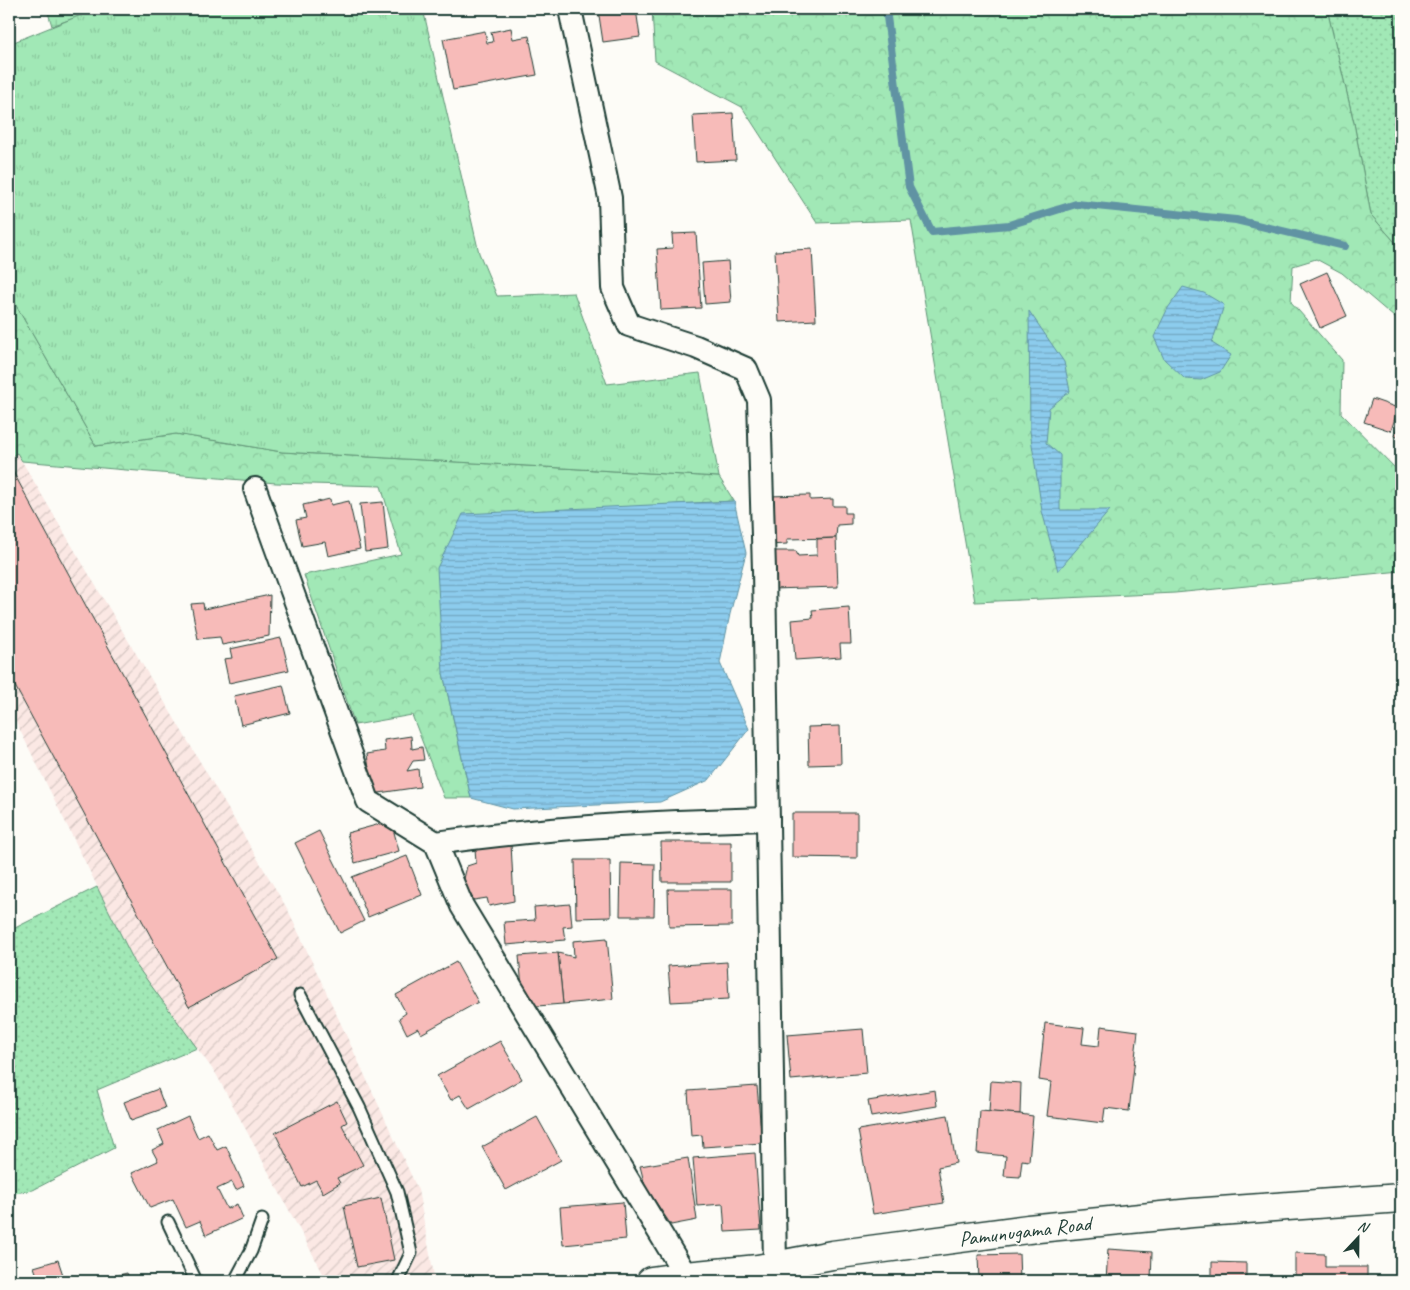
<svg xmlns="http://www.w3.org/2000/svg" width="1410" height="1290" font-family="Caveat,sans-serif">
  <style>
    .industrial { fill: url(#industrial-furrows) }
    .grass { fill: url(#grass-dots); stroke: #609275 }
    .forest { fill: url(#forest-crowns); stroke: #609275 }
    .wetland { fill: url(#wetland-marsh); stroke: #609275 }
    .park { fill: url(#park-tufts); stroke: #609275 }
    .water { fill: url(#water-rules); stroke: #6093a3 }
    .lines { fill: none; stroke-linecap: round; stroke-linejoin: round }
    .stream { stroke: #6093a3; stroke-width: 8 }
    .building { fill: #f7bbb9; stroke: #1f3d34 }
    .service-casing { stroke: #1f3d34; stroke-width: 15 }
    .minor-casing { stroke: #1f3d34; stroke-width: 26 }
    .primary-casing { stroke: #1f3d34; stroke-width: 31 }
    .service { stroke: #fdfcf7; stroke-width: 11 }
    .minor { stroke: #fdfcf7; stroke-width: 22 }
    .primary { stroke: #fdfcf7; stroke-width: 28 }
    .labels { text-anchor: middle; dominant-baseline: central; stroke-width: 4; stroke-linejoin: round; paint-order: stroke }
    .street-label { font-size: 21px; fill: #1f3d34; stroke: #fdfcf7 }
  </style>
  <defs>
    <pattern id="industrial-furrows" width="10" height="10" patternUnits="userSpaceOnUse" patternTransform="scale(1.25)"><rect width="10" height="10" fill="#fbe8e4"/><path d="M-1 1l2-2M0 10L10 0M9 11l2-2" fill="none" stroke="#d7c8c4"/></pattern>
    <pattern id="grass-dots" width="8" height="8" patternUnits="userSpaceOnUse" patternTransform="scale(1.25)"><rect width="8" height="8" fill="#a1e8b6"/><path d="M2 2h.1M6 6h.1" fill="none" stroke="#8ac89d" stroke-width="1.8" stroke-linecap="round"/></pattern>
    <pattern id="forest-crowns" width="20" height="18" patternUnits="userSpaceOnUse" patternTransform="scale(1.25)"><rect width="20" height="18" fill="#a1e8b6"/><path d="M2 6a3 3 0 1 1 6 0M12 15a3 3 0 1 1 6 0" fill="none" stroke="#8ac89d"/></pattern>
    <pattern id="wetland-marsh" width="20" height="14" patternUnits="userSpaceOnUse" patternTransform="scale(1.25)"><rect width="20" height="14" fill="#a1e8b6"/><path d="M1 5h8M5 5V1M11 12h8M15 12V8" fill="none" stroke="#8ac89d"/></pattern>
    <pattern id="park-tufts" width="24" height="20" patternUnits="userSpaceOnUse" patternTransform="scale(1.25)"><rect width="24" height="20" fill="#a1e8b6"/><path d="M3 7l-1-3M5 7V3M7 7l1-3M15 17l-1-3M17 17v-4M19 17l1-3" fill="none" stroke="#8ac89d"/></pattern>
    <pattern id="water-rules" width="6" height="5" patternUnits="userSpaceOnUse" patternTransform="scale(1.25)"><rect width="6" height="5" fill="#8ccced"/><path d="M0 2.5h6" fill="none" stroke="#72a7c1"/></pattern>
  </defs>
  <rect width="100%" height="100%" fill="#fdfcf7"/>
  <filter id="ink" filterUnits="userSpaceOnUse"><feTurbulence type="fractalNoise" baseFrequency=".02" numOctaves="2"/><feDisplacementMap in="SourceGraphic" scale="10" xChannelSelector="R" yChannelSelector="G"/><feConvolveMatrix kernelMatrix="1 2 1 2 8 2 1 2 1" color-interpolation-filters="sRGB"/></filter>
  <g filter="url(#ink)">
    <polygon class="industrial" points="17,453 288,910 418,1190 435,1281 327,1281 216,1074 136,965 9,708 9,458"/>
    <g class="grass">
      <polygon points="1327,9 1401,9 1401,249 1371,215 1354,123"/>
      <polygon points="97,887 136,965 197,1048 97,1090 114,1148 33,1190 9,1194 9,931"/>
    </g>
    <g class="forest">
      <polygon points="652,9 1327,9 1354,123 1371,215 1401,249 1401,323 1342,273 1316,259 1293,266 1291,302 1342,360 1341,413 1401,474 1401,571 1175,593 975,602 911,220 817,223 742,107 655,61"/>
      <polygon points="9,293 96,446 176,434 282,452 719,477 734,501 610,508 443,673 471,798 444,798 412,715 355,725 304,575 401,554 381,486 276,483 22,461 17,453 9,458"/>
    </g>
    <polygon class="wetland" points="47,9 99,9 52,26"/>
    <polygon class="park" points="96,9 423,9 479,253 497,296 574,293 607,384 700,373 719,477 282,452 176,434 96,446 9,293 9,44"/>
    <g class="water">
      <polygon points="1183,287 1204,293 1224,305 1212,343 1231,355 1220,372 1201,380 1185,379 1164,359 1154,337 1168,308"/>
      <polygon points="1029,311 1064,362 1070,391 1049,408 1046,443 1060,455 1060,510 1110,510 1058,571 1042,511 1030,431"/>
      <polygon points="734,501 746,553 730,614 720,663 749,729 709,780 660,802 513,809 471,798 443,673 437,568 463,514"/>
    </g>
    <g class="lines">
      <polyline class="stream" points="886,9 909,187 932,232 1009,225 1076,204 1236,220 1345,246"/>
    </g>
    <g class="building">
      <polygon points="462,9 484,9 463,13"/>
      <polygon points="598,9 636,9 640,37 603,42"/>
      <polygon points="511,28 513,39 529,36 537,75 453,90 443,39 485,31 487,43 493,42 491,32"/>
      <polygon points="733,113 736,160 696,162 693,115"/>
      <polygon points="696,233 701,308 661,310 657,249 673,248 672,234"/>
      <polygon points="812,249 816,320 779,322 775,251"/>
      <polygon points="728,261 731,302 705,304 702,263"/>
      <polygon points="1327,272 1347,316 1320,328 1300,284"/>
      <polygon points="1372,399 1398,408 1391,431 1364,422"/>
      <polygon points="1400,418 1401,419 1401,453 1396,451 1400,438 1394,436"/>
      <polygon points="11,468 278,959 189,1007 9,675 9,470"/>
      <polygon points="810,495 810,500 833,499 833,506 845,506 845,513 851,513 851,524 837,525 836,538 787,539 787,544 768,545 766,496"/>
      <polygon points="330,499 331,505 349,501 360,549 328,556 325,542 302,546 296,520 306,518 303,505"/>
      <polygon points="383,502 388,549 365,552 360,504"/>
      <polygon points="836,538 838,587 772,589 771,551 796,551 798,556 817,555 817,539"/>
      <polygon points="270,595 269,636 222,645 220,637 198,639 191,604 203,603 204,609"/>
      <polygon points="849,607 851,644 840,644 841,657 795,660 792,620 813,618 812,610"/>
      <polygon points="281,638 289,670 229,683 224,659 232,658 230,649"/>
      <polygon points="283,685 290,713 241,725 234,696"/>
      <polygon points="840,726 841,764 809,765 808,727"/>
      <polygon points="411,736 412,749 422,747 424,760 413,761 407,771 418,769 420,787 372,794 367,754 385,751 384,740"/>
      <polygon points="792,813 857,813 857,858 792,857"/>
      <polygon points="391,821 399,851 355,863 347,833"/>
      <polygon points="319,831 364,921 340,933 295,843"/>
      <polygon points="661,842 731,842 731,882 662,882"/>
      <polygon points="511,844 514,901 489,906 487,898 474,900 463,883 467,866 476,863 475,848"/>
      <polygon points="407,856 422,895 368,917 352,877"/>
      <polygon points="575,860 610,860 611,917 576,918"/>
      <polygon points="621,863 655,864 654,916 620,916"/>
      <polygon points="668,889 732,889 732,926 669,927"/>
      <polygon points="570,904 572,926 563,927 565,940 506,945 504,922 535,920 534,907"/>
      <polygon points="607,938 613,999 563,1004 558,953 574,957 573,941"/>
      <polygon points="558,953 563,1004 524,1007 519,956"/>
      <polygon points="456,962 478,1002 421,1034 418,1028 407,1034 399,1018 406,1013 396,995"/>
      <polygon points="727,962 729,999 671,1002 668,966"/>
      <polygon points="1045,1023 1084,1028 1082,1044 1099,1046 1101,1026 1138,1031 1129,1111 1105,1108 1103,1123 1047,1116 1051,1082 1039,1080"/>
      <polygon points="863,1029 867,1073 791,1080 787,1035"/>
      <polygon points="500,1041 522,1079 469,1109 460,1095 451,1100 437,1076"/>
      <polygon points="991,1081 1021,1083 1020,1114 989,1112"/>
      <polygon points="757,1086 762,1143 703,1147 702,1135 691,1136 688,1091"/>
      <polygon points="158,1089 165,1108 131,1120 124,1102"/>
      <polygon points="935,1090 937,1106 871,1117 868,1101"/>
      <polygon points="337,1101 347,1122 342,1125 363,1165 337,1178 340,1183 323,1193 316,1180 302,1187 275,1133"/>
      <polygon points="980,1111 1020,1114 1033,1116 1029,1161 1022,1160 1020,1177 1004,1176 1006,1156 977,1153"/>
      <polygon points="948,1115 956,1163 938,1167 944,1203 873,1214 858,1130"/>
      <polygon points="188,1116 198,1138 208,1133 217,1150 226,1146 244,1186 236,1190 232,1182 217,1189 227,1209 237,1204 243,1218 206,1235 200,1221 186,1227 173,1199 150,1208 132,1173 158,1161 152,1150 164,1144 158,1130"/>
      <polygon points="537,1117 561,1160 506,1190 482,1147"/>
      <polygon points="755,1153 761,1230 725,1232 723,1204 697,1206 693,1158"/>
      <polygon points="688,1158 697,1220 671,1225 645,1186 640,1166"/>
      <polygon points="381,1198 394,1260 357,1267 344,1206"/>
      <polygon points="623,1202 626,1239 563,1245 560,1207"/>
      <polygon points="1108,1249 1152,1252 1151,1281 1106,1281"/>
      <polygon points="1295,1253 1325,1254 1325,1267 1367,1267 1367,1281 1295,1281"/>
      <polygon points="1019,1254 1020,1281 979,1281 978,1255"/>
      <polygon points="58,1260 64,1278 72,1276 74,1281 39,1281 34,1267"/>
      <polygon points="1212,1262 1246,1263 1246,1281 1212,1281"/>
      <polygon points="127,1273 130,1281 101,1281 100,1280"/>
      <polygon points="1383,1277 1401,1278 1401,1281 1382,1281"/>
    </g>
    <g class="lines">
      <g class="service-casing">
        <g id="service">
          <polyline points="300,995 359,1107 397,1192 411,1253 398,1281"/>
          <polyline points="168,1222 196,1281"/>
          <polyline points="235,1281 251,1251 262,1220"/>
        </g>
      </g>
      <g class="minor-casing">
        <g id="minor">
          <polyline points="570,9 610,198 613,288 629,325 696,347 746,369 759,400 764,570 775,1266"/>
          <polyline points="255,489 368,801 436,843 462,906 686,1276"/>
          <path d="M 436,843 C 546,827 657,822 768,819"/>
        </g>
      </g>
      <g class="primary-casing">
        <polyline id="primary" points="651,1281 686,1276 758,1269 832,1255 1028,1229 1192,1213 1401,1198"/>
      </g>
      <use href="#service" class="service"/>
      <use href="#minor" class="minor"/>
      <use href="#primary" class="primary"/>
    </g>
  </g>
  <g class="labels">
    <g class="street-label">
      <text transform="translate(1025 1231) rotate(-7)">Pamunugama Road</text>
    </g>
  </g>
  <rect width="1410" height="1290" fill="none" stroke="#fdfcf7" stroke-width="30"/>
  <rect x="15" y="15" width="1380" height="1260" fill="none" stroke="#1f3d34" stroke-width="2" filter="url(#ink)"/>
  <g transform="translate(1358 1238) rotate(22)" stroke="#fdfcf7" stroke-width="4" paint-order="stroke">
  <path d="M0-4L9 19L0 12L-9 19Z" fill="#1f3d34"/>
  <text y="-8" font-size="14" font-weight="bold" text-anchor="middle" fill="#1f3d34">N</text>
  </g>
</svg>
